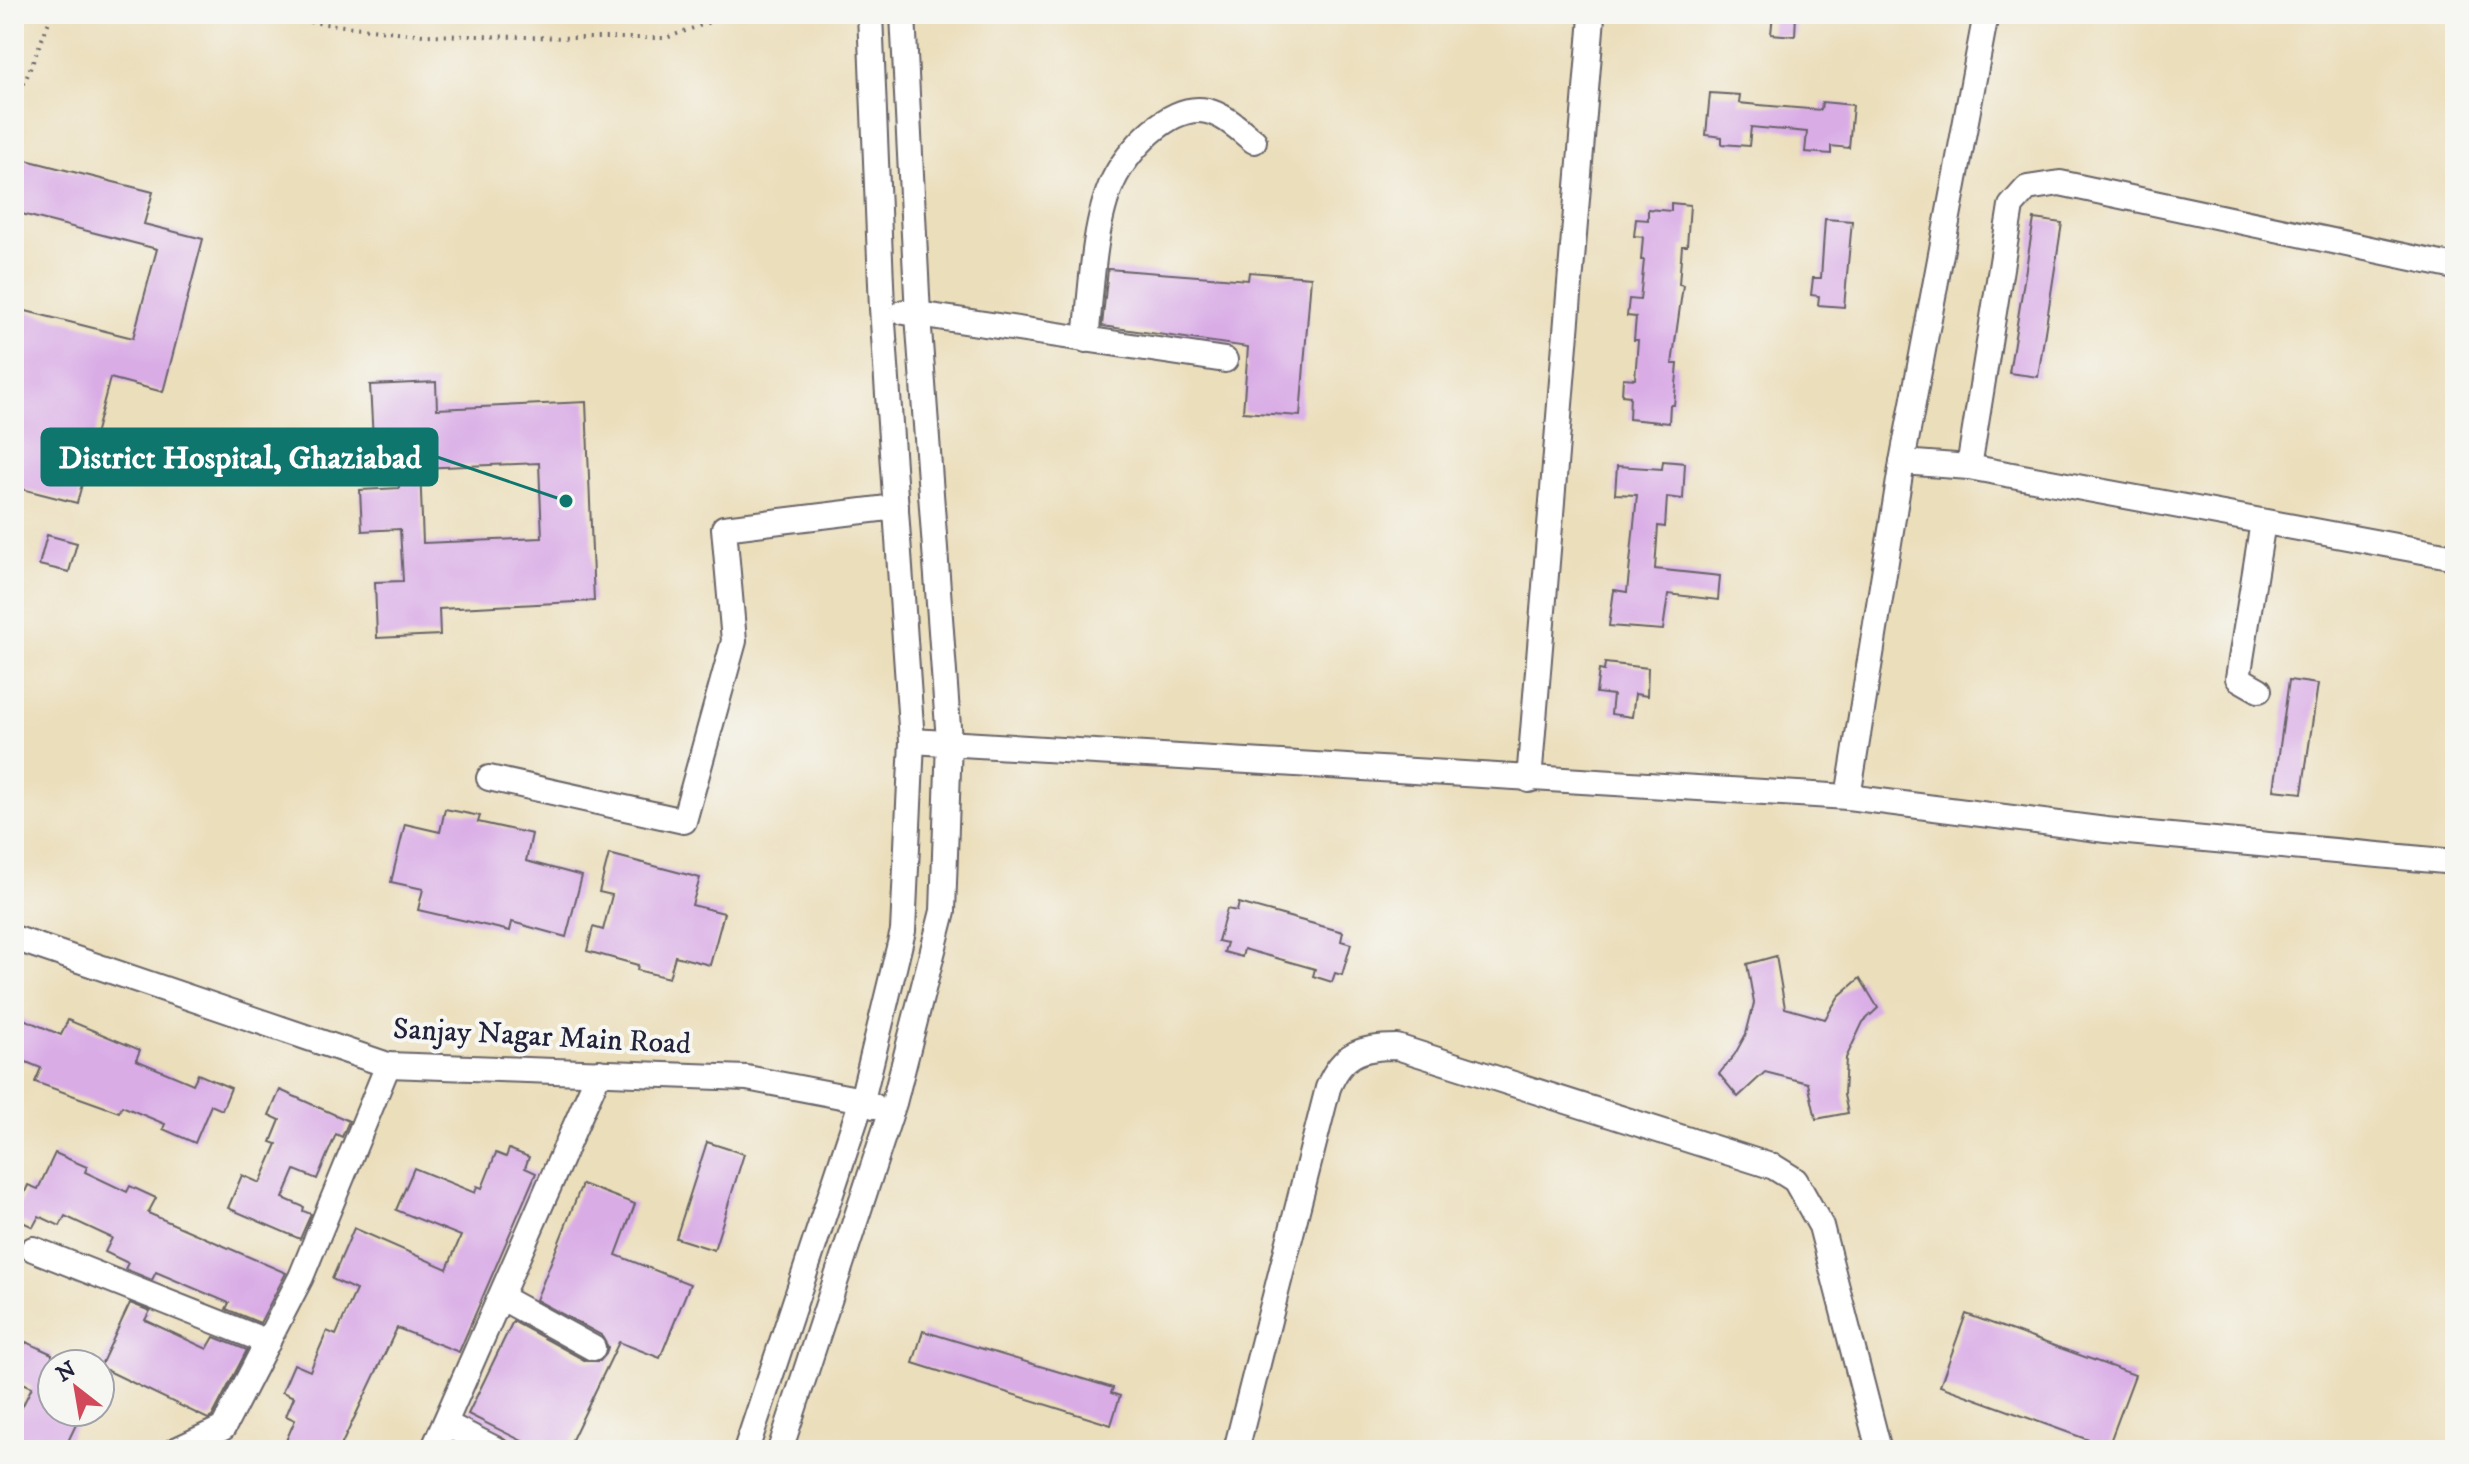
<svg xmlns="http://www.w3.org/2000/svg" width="2469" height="1464" font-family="'IM FELL DW Pica',serif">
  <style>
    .building { fill: #d9ace6; fill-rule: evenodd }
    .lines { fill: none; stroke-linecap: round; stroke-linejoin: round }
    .minor-casing { stroke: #686468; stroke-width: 28 }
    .path { stroke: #686468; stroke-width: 4; stroke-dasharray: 2 6; stroke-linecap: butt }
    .minor { stroke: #fff; stroke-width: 24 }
    .labels { text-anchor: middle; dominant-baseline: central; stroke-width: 8; stroke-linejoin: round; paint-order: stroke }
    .street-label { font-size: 30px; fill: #22223b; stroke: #f6f6f2 }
    .leader { fill: none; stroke: #0f766e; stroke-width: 3 }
    .callout-dot { fill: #0f766e; stroke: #f6f6f2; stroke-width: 3 }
    .callout { fill: #0f766e; stroke: #0f766e; stroke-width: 3 }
    .callout-label { font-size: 32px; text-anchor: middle; font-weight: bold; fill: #fff }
  </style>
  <rect width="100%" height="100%" fill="#f6f6f2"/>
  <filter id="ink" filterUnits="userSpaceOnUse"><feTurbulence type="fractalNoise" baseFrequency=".0125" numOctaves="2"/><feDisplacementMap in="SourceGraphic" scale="16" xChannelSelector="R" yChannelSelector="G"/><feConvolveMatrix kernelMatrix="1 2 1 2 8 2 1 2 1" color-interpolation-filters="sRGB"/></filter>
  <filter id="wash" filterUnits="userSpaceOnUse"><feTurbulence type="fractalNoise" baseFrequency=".006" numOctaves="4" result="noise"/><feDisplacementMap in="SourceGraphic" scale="32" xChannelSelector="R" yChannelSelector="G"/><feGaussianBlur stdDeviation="1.8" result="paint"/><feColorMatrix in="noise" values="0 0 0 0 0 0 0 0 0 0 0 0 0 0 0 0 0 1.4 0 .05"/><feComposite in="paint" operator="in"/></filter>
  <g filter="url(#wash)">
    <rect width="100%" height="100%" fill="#ebdebb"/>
    <g id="blocks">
      <g class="building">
        <polygon points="1773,14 1796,14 1795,36 1771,34"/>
        <polygon points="1710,93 1740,95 1739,103 1759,105 1821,110 1822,102 1853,105 1849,148 1831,146 1831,154 1805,152 1807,132 1751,127 1749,146 1722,144 1722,137 1706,135"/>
        <polygon points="14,157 153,192 144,224 203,239 163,392 110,378 77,503 14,487 14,308 133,338 157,249 14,212"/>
        <polygon points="1671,203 1690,205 1687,246 1682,246 1679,284 1683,285 1672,364 1678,364 1674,405 1670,405 1669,423 1629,419 1630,396 1622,395 1623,378 1635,379 1638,340 1634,340 1636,317 1627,316 1629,299 1640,300 1644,260 1641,260 1643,237 1634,236 1636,219 1648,220 1648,209 1671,211"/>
        <polygon points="1825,219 1852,221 1844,307 1818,305 1819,296 1811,295 1813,278 1821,278"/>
        <polygon points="2034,219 2062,223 2038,377 2009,373"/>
        <polygon points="1108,269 1248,280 1249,272 1311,277 1300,416 1243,412 1248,347 1102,326"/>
        <path d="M 436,382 L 437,409 L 586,402 L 594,601 L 439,609 L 440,635 L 377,638 L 375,582 L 403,581 L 400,529 L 362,531 L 360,490 L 399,488 L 397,439 L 373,440 L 370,385 ZM 539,463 L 542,538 L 423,543 L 420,468 Z"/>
        <polygon points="1663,461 1685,463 1683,499 1667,497 1665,527 1658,526 1655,569 1720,576 1718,600 1668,594 1663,630 1609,626 1614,590 1627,592 1637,495 1615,494 1617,466 1662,469"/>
        <polygon points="47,535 77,543 69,572 39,565"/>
        <polygon points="1605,663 1648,668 1647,696 1635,694 1632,717 1611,714 1613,695 1596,693 1599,670 1604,671"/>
        <polygon points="2289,680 2318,684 2302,793 2274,790"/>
        <polygon points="445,809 480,816 478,822 532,834 526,861 582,876 566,937 512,922 510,931 418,910 423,889 391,882 405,824 440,832"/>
        <polygon points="609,854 700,878 692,905 724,913 710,965 675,956 669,978 637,970 638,965 587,951 593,927 603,930 612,895 599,892"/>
        <polygon points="1239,903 1343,932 1341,941 1351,944 1342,975 1335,973 1332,982 1313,976 1315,969 1244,949 1242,957 1224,952 1227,943 1218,941 1227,909 1237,911"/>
        <polygon points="1776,956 1785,1008 1825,1019 1839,996 1860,978 1878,1008 1863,1022 1846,1058 1844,1095 1848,1113 1816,1119 1808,1083 1765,1072 1738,1097 1719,1074 1735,1054 1746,1034 1754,1003 1747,964"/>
        <polygon points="14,1015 61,1035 68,1020 140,1050 136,1060 193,1084 198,1074 231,1088 222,1110 211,1105 195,1143 163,1129 165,1124 122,1106 119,1112 35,1082 41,1068 14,1057"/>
        <polygon points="280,1090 349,1121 342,1137 336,1134 317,1179 295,1170 283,1198 304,1207 303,1211 311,1214 300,1239 228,1208 242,1175 260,1183 277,1144 271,1142 280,1120 269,1115"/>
        <polygon points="707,1142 744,1154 714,1250 676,1238"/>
        <polygon points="509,1149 529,1157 525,1168 536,1173 459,1352 397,1328 339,1450 282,1450 295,1420 286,1416 294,1397 282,1392 294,1364 310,1371 327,1331 336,1335 356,1290 332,1279 354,1228 447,1269 461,1236 396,1210 414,1168 475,1193 477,1186 482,1188 496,1153 506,1157"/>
        <polygon points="55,1153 87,1167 85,1172 127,1192 130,1186 156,1198 148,1213 286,1273 260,1323 226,1309 229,1303 156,1272 152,1280 125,1269 128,1263 105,1252 112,1238 65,1216 60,1226 39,1216 33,1227 14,1218 28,1185 38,1189"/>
        <polygon points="582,1184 635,1204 616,1255 690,1284 660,1358 619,1342 567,1450 540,1450 468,1414 513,1321 586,1361 600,1361 606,1354 608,1347 601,1335 536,1300"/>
        <polygon points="130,1303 150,1311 145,1320 207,1349 214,1337 247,1350 212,1417 208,1419 100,1367"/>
        <polygon points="1966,1314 2135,1375 2108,1447 1940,1386"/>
        <polygon points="923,1331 1113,1388 1111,1393 1120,1396 1111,1425 913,1363"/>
        <polygon points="26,1342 52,1354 52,1412 82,1412 64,1450 14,1450 14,1423 32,1387 14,1379 14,1367"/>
      </g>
    </g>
  </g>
  <g filter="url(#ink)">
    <use href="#blocks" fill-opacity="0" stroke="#686468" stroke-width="2"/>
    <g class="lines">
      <g class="minor-casing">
        <g id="minor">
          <polyline points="904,312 1225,360"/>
          <path d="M 1086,340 C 1091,294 1093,223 1113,181 C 1127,151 1170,103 1207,111 C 1225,115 1240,130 1254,141"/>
          <polyline points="1902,462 1969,467 2455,557"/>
          <polyline points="1969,467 2011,206 2027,188 2060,183 2455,267"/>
          <polyline points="2259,690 2238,678 2263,522"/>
          <polyline points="912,741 1848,797 2106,830 2455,862"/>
          <polyline points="489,778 684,821 734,641 724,528 896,507"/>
          <polyline points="1529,780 1592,17"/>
          <polyline points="1848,797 1902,462 1986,14"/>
          <polyline points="14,938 388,1065 747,1078 862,1100 874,1106"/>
          <polyline points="33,1249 268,1342"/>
          <polyline points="502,1298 593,1348"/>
          <polyline points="446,1424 497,1450"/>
          <polyline points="176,1450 223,1428 301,1277 388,1065"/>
          <polyline points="433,1450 599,1072"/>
          <polyline points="746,1450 862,1100 903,931 912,741 882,308 870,14"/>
          <polyline points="780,1450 894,1103 943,911 949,741 918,315 903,14"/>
          <path d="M 1236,1450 L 1328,1088 C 1342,1053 1361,1047 1397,1047 L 1774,1167 L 1795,1180 L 1821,1226 L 1879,1450"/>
        </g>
      </g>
      <g class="path">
        <polyline points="238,14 423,35 575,38 666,38 718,19 719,14"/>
        <polyline points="14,97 26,79 52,14"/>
      </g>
      <use href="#minor" class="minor"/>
    </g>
  </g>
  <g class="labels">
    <g class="street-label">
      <text transform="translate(542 1037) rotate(3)">Sanjay Nagar Main Road</text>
    </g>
  </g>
  <path class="leader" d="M566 501L437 457"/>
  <circle class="callout-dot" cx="566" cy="501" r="8"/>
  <rect class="callout" x="42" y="429" width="395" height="56" rx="8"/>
  <g class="callout-label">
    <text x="240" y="468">District Hospital, Ghaziabad</text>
  </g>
  <rect width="2469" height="1464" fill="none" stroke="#f6f6f2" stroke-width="48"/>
  <g transform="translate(76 1388) rotate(329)"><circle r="38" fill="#f6f6f2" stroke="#a1a1a9" stroke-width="2"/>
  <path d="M0-6L14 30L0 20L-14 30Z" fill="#d1495b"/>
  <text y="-12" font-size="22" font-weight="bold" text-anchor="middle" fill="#22223b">N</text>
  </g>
</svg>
